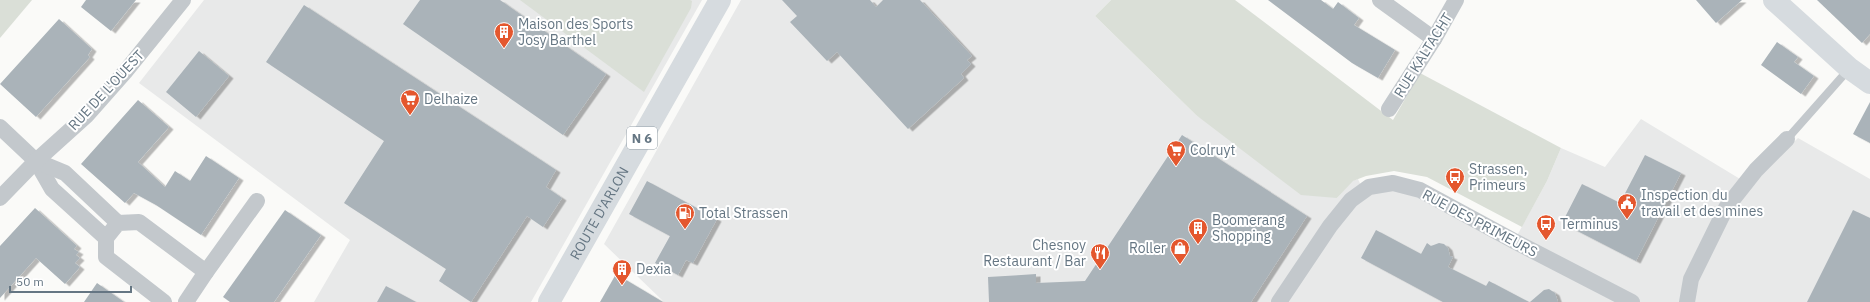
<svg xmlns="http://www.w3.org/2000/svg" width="1870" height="302" font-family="'IBM Plex Sans',sans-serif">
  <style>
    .built { fill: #e8e9e9 }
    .green { fill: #dadfd7 }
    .building { fill: #aab3b9; filter: url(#shadow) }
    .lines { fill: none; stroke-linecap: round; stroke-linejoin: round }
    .lane { stroke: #c3c8cc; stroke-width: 8 }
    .street { stroke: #c3c8cc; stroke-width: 16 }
    .secondary { stroke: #d6dbdf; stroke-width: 22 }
    .primary { stroke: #d6dbdf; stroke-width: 22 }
    .labels { text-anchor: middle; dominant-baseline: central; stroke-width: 4; stroke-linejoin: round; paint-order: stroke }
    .shield { fill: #fff; stroke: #939fa8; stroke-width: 1 }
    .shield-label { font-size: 13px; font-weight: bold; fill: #657683 }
    .poi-label { font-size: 14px; fill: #657683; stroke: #fff; text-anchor: start }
    .street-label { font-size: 14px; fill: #657683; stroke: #fff }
  </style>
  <defs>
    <filter id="shadow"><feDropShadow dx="4.5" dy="2.5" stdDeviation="0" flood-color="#0004"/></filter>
  </defs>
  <rect width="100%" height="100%" fill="#fafaf8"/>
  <g class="built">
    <polygon points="204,0 702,0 531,302 314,302 350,240 139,83"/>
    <polygon points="741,0 1111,0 1095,16 1196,115 1337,198 1352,181 1358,179 1363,190 1393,183 1514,241 1547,181 1561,148 1605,167 1641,119 1750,185 1798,138 1870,179 1870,302 664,302 604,244"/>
  </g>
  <g class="green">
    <polygon points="0,0 32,0 0,38"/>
    <polygon points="520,0 690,0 692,1 691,8 644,92"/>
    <polygon points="1111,0 1235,0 1393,120 1420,73 1561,148 1547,181 1522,227 1427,177 1394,171 1366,176 1353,181 1337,198 1301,195 1196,115 1095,16"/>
  </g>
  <g class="building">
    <polygon points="86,0 136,0 111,31 81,7"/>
    <polygon points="420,0 500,0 606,74 563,135 403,24"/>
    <polygon points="782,0 870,0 876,7 883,0 920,0 972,56 967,60 971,64 961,74 964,78 908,129 837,52 827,61 790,22 797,16"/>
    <polygon points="1268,0 1321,0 1333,9 1338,2 1359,18 1354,25 1395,50 1378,78 1352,63"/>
    <polygon points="1696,0 1742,0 1716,23"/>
    <polygon points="1817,0 1870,0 1870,34 1862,43"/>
    <polygon points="304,5 556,170 546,187 562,198 543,227 527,216 471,302 439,281 446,269 344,203 384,141 266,62"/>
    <polygon points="59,19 92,49 88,55 90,57 36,117 0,84"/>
    <polygon points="1777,42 1798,57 1794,62 1814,76 1801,94 1761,65"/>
    <polygon points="199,51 229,76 196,117 166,92"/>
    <polygon points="138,100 169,127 138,162 165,187 175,171 190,181 206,156 239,178 201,235 156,205 134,193 125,203 81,164"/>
    <polygon points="1870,102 1870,143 1853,134"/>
    <polygon points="1182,135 1307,216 1251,302 989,302 988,277 1036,274 1036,283 1085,281"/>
    <polygon points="1645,155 1681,173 1636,261 1562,223 1582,184 1620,203"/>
    <polygon points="647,181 717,219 693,263 686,260 678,275 655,263 670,236 629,214"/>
    <polygon points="35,208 77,246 74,249 79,252 76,255 80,258 75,263 80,267 65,284 36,258 0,298 0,246"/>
    <polygon points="285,210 321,235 274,302 230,302 223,297"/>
    <polygon points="1853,210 1870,218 1870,302 1807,302"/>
    <polygon points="1376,230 1421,254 1427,243 1431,246 1439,243 1444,244 1448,248 1450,256 1453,257 1448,267 1486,286 1489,281 1529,302 1443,302 1361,258"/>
    <polygon points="616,274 663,302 600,302"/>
    <polygon points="97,283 124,302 84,302"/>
    <polygon points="386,286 416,302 377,302"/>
    <polygon points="1549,289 1555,293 1558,302 1530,302 1544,290"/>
  </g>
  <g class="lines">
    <polyline class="lane" points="1787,139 1849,69"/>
    <g class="street">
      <polyline points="1380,0 1434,39"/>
      <polyline points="1389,109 1434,39 1456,0"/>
      <polyline points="0,127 36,161 52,189 106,238"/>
      <polyline points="36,161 65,173 118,223"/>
      <polyline points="0,198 36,161 87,115 125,72 183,0"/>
      <polyline points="206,272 257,201"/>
      <polyline points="164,302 106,257 106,238 118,223 139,222 206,272 186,302"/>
      <polyline points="1279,302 1330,226 1351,200 1369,187 1393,183 1420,190 1514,241 1632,302"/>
      <polyline points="1687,302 1691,279 1726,208 1756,170 1787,139"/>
    </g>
    <polyline class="secondary" points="1774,0 1849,68 1870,83"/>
    <path class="primary" id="s1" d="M 549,302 L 720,0"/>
  </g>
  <defs>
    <g id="building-pin" transform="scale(1)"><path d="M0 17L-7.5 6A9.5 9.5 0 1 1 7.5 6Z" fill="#e4572e" stroke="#fff"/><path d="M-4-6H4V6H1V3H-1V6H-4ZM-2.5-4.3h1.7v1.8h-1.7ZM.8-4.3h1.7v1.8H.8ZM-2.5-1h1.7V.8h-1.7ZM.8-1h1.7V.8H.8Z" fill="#fff"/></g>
    <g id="supermarket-pin" transform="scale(1)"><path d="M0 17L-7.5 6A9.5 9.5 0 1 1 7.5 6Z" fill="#e4572e" stroke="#fff"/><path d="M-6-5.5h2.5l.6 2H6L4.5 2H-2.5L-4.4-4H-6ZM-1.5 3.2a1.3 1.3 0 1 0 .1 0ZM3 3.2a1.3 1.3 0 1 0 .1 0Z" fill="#fff"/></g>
    <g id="bus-pin" transform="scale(1)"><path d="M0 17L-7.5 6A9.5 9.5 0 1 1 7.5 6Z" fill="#e4572e" stroke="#fff"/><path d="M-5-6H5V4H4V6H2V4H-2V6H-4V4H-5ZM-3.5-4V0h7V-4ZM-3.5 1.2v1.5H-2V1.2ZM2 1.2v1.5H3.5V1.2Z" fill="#fff"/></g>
    <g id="civic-pin" transform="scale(1)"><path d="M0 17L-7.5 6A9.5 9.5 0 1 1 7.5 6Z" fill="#e4572e" stroke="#fff"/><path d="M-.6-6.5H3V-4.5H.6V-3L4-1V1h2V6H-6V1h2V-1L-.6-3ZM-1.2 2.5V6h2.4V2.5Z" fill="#fff"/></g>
    <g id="fuel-pin" transform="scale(1)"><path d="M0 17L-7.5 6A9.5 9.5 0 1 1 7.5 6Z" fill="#e4572e" stroke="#fff"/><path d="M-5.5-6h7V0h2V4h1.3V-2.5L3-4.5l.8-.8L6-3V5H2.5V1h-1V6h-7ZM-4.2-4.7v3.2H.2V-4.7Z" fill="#fff"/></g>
    <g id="shop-pin" transform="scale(1)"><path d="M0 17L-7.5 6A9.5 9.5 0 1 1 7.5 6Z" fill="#e4572e" stroke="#fff"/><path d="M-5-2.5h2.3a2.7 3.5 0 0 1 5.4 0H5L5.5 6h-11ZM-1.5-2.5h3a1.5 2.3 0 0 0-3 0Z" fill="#fff"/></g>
    <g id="restaurant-pin" transform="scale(1)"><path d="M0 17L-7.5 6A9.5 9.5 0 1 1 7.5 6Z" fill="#e4572e" stroke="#fff"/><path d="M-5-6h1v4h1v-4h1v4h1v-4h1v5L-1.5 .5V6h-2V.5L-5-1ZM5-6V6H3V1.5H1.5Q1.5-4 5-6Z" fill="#fff"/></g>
  </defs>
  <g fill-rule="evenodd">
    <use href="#building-pin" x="504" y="32"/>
    <use href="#supermarket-pin" x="410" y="99"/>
    <use href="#supermarket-pin" x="1176" y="150"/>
    <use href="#bus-pin" x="1455" y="177"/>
    <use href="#civic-pin" x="1627" y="203"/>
    <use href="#fuel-pin" x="685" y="213"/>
    <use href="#bus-pin" x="1546" y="224"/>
    <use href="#building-pin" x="1198" y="228"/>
    <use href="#shop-pin" x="1180" y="248"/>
    <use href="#restaurant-pin" x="1100" y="253"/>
    <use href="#building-pin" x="622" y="269"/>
  </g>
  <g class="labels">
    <rect class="shield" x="627" y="127" width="30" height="22" rx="3"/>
    <g class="shield-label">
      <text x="642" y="138">N 6</text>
    </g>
    <g class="poi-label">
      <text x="518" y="24">Maison des Sports<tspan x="518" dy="16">Josy Barthel</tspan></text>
      <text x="424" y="99">Delhaize</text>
      <text x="1190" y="150">Colruyt</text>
      <text x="1469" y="169">Strassen,<tspan x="1469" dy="16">Primeurs</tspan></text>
      <text x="1641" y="195">Inspection du<tspan x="1641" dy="16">travail et des mines</tspan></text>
      <text x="699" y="213">Total Strassen</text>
      <text x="1212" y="220">Boomerang<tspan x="1212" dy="16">Shopping</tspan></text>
      <text x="1560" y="224">Terminus</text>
      <text x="1086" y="245" text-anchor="end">Chesnoy<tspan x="1086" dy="16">Restaurant / Bar</tspan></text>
      <text x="1166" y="248" text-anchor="end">Roller</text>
      <text x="636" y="269">Dexia</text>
    </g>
    <g class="street-label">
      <text transform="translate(1423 55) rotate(-58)">RUE KALTACHT</text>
      <text transform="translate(106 90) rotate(-47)">RUE DE L'OUEST</text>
      <text stroke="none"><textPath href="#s1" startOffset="102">ROUTE D'ARLON</textPath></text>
      <text transform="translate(1480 223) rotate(28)">RUE DES PRIMEURS</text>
    </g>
  </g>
  <path d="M10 286v6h121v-6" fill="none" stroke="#657683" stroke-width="2"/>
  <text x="16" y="286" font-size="12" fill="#657683" stroke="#ffffff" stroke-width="3" paint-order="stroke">50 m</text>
</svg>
